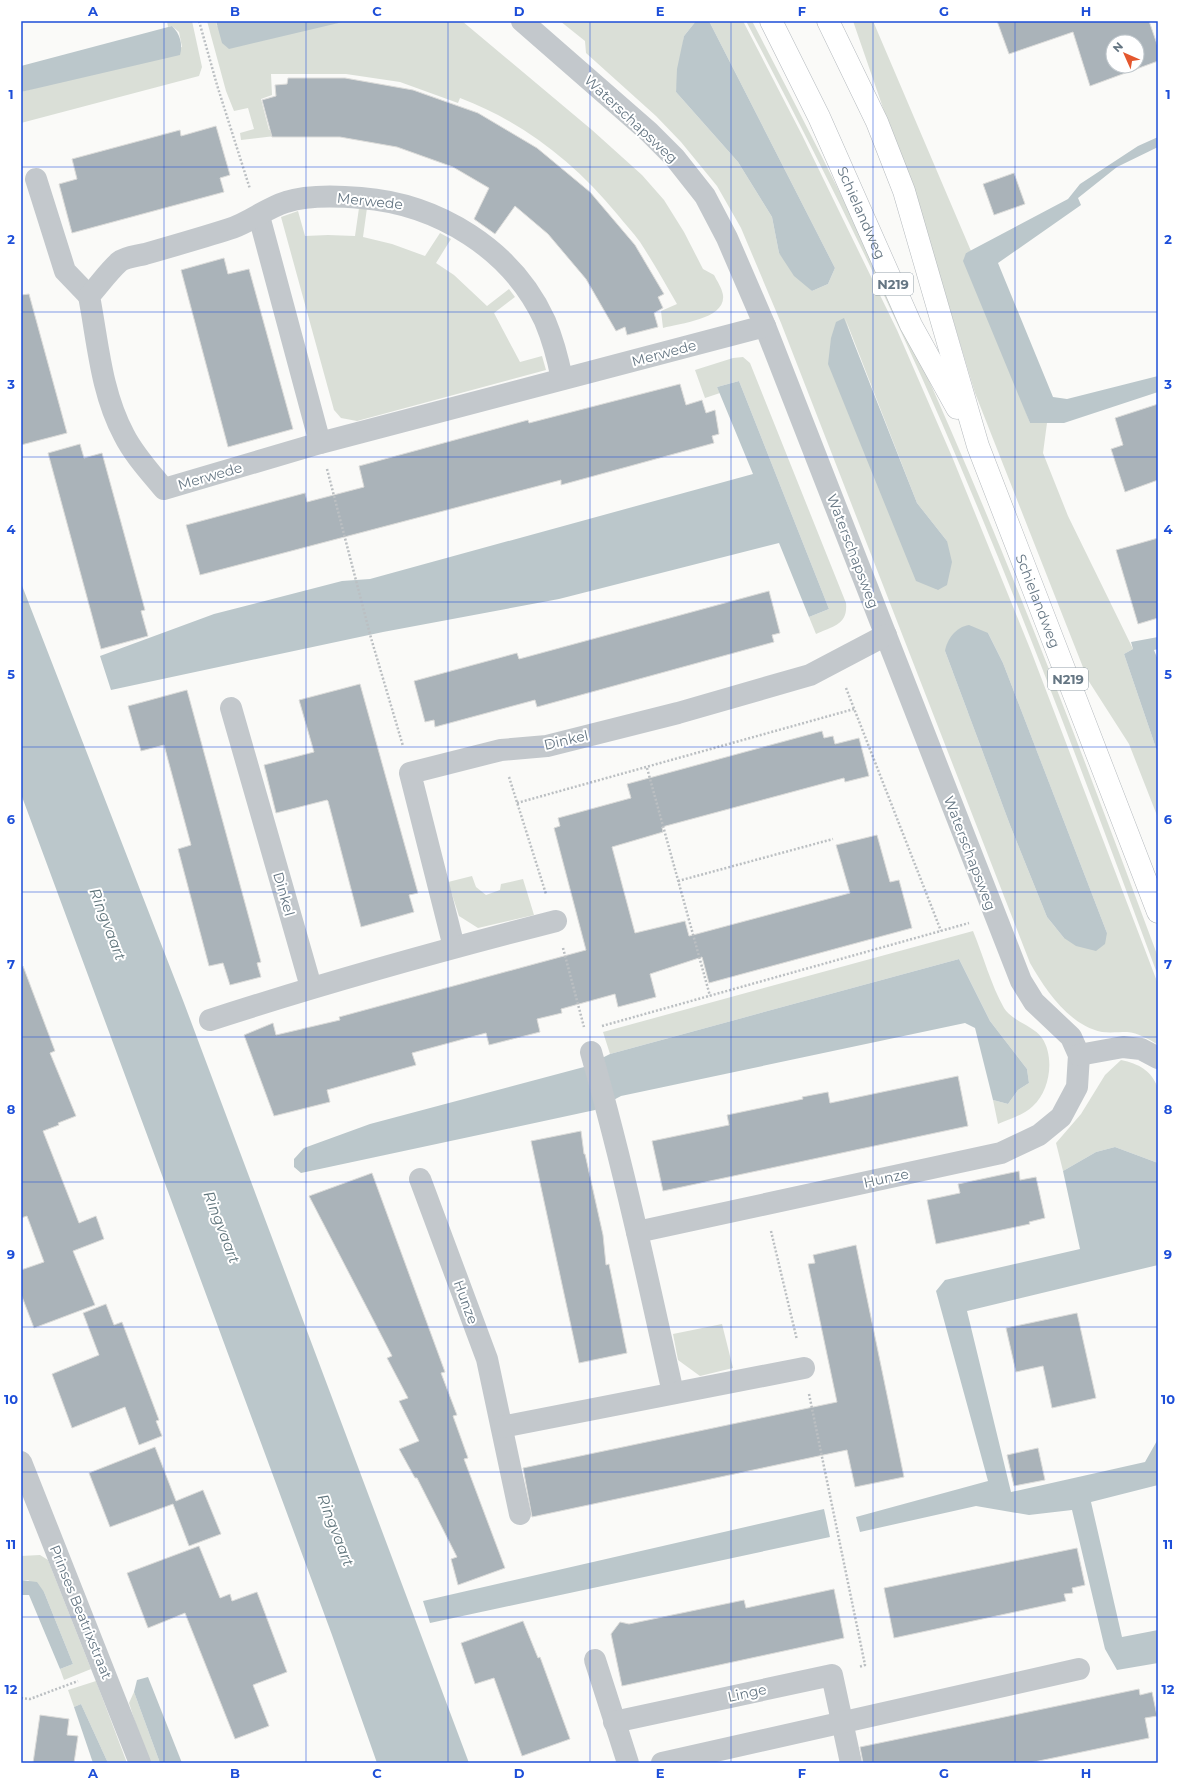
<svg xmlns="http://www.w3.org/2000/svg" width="1179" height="1784" font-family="Montserrat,sans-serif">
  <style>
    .green { fill: #dadfd7; fill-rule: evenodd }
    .water { fill: #bbc7cb }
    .building { fill: #aab3b9; stroke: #dcdcda; fill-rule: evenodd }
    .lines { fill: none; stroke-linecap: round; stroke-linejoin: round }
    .primary-casing { stroke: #b5babe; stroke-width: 23 }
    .path { stroke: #bbbfc2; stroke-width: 2.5; stroke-dasharray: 2 2; stroke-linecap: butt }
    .street { stroke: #c3c8cc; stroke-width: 22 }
    .primary { stroke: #fff; stroke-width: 22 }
    .grid { fill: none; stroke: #1d4ed8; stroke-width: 1; stroke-opacity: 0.55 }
    .labels { text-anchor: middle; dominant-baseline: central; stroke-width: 4; stroke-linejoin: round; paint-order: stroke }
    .shield { fill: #fff; stroke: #939fa8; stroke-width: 1 }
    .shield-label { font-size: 13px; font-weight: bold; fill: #657683 }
    .street-label { font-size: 14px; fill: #657683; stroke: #fff }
    .water-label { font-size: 15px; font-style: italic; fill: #60757c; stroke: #fff }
    .neatline { fill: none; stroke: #1d4ed8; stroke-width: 1.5 }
    .grid-label { font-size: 13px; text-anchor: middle; font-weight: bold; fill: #1d4ed8 }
  </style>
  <rect width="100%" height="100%" fill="#fafaf8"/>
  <g class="green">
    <polygon points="167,21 192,21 202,67 199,76 21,123 21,92 182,47 179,32 172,26 168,27"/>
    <path d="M 207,21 L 216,21 L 217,26 L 321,26 L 347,21 L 462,21 L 592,130 L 642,175 L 664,200 L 684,232 L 703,269 L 714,275 C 717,281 722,288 723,295 C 726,319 681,323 663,328 L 661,311 L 677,304 C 665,283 653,262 640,242 C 633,232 624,223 617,214 C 574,162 523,122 460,98 L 458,103 L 400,82 L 346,74 L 271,74 L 272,95 L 261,99 L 269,130 L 275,130 L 275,136 L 241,140 L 240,133 L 254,129 L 248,108 L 234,111 L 226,91 Z"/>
    <path d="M 560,21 L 696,21 L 684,36 L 676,92 L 738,162 L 772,217 L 779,253 L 812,291 L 828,284 L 835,268 L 709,21 L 743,21 L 802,135 L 897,330 L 953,459 L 1031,651 L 1158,984 L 1158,1045 C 1149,1039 1138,1033 1127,1032 C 1119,1032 1110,1033 1102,1032 C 1069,1025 1046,991 1030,963 L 781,323 L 741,228 L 717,186 L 681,142 L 656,116 L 586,53 L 585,41 ZM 845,318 L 917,503 L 947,541 L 937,590 ZM 988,633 L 1003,663 L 1107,933 L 1064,938 L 1047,917 L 1010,825 L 945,651 Z"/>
    <path d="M 746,21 L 752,21 C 810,132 867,243 918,356 C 1007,553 1083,755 1158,957 L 1158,976 C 1089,790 1020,603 941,421 C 882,285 815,152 746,21 Z"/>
    <polygon points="853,21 873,21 971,251 966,253 1030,423 1047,423 1043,453 1068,516 1133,649 1124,654 1158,754 1158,818 1129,744 1088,680 975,393 932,250"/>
    <polygon points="359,208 367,208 363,237 392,244 425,256 440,233 451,239 436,263 454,275 487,306 509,289 515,297 494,313 520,362 542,356 546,370 357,421 341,418 334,410 281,217 298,211 305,236 328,235 355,236"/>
    <path d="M 743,357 L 750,363 L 846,603 C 848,625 833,626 816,634 L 809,617 L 829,609 L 739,381 L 717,387 L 720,393 L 705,398 L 695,370 L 733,358 Z"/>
    <polygon points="472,876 476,887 486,895 500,890 501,884 523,879 534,915 478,928 459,916 448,882"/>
    <path d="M 973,931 C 983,955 991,985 1004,1008 C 1013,1022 1033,1025 1042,1038 C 1055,1057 1050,1091 1033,1106 C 1024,1115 1009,1119 998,1124 L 993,1100 L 1008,1104 L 1018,1090 L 1029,1083 L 1027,1069 L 990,1021 L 959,959 L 610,1054 L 603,1032 Z"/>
    <path d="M 1121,1060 C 1139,1064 1151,1070 1158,1088 L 1158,1163 L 1115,1147 L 1096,1152 L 1063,1171 L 1056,1143 L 1081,1114 L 1105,1075 Z"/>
    <polygon points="722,1324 733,1368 700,1376 678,1360 673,1334"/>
    <polygon points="40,1555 48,1560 91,1669 64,1680 60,1669 73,1664 44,1592 28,1580 21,1580 21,1556"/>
    <polygon points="96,1681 127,1763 108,1763 81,1704 74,1707 68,1690"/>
    <polygon points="134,1692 160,1763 149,1763 146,1756 129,1703"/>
  </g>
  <g class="water">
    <polygon points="216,21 347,21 229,49 222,43"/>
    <polygon points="696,21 709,21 835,268 828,284 812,291 794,276 779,253 772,217 738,162 676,92 677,69 684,36"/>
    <path d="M 172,26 C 180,34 183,44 180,55 L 21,92 L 21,66 Z"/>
    <polygon points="1158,137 1158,147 1117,167 1078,198 1081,205 998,263 1053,397 1067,399 1158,376 1158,392 1064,423 1030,423 963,261 966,253 1068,199 1080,184 1138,146"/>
    <polygon points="844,318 917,503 947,541 952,562 947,585 938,590 916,581 828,364 831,338 836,322"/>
    <polygon points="739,381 829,609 809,617 779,543 559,599 383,632 111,690 100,656 214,614 342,581 370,579 753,474 717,387"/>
    <polygon points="21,583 184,1003 469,1763 377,1763 332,1635 21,794"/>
    <path d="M 969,625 L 988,633 L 1003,663 L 1107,933 L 1105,944 L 1096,951 L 1076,946 L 1064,938 L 1047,917 L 1010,825 L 945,651 C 947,639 956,627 969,625 Z"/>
    <polygon points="1158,637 1158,649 1154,650 1158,660 1158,754 1124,654 1133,649 1131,642"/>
    <polygon points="959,959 990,1021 1027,1069 1029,1083 1018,1090 1008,1104 993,1100 975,1028 965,1023 621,1096 595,1110 301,1173 294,1167 294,1159 304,1148 370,1124 584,1067 610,1054"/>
    <polygon points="1115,1147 1158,1163 1158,1265 967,1311 1011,1492 1145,1462 1158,1439 1158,1485 1091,1502 1122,1637 1158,1630 1158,1663 1117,1670 1105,1649 1072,1510 1029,1515 976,1506 860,1532 856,1517 988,1481 936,1291 945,1280 1080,1249 1063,1171 1096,1152"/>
    <polygon points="824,1509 830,1537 430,1623 423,1601"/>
    <polygon points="21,1580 37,1582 44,1592 73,1664 60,1669 29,1595 21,1595"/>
    <polygon points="148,1677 182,1763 160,1763 134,1692 137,1680"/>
    <polygon points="81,1704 108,1763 93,1763 74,1707"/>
  </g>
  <g class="building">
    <path d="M 997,21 L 1149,21 L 1158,47 L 1158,61 L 1090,86 L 1073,32 L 1009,54 ZM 1113,42 L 1137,42 L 1137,66 L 1113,66 Z"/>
    <polygon points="288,78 345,78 413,90 478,113 537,148 590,192 635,245 664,294 658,297 663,308 654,313 658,327 627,335 625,327 616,331 586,279 548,234 515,206 495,234 474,219 489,188 453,167 397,147 340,137 272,137 262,100 276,96 275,85 287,84"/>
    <polygon points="216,126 230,175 220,178 224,192 72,233 59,184 77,179 72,159 180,130 181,136"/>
    <polygon points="1014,173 1025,204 994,215 983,184"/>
    <polygon points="224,258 228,274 249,269 293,429 228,447 181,270"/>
    <polygon points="29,294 67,433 21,445 21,295"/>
    <polygon points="680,384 686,405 702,400 706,413 715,410 719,434 712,436 714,443 561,485 561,480 200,575 186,525 305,493 307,502 364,487 359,466 528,420 529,423"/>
    <polygon points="1158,404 1158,480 1125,492 1111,449 1123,445 1115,418"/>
    <polygon points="80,444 84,458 102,453 145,610 141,611 148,636 101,649 48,453"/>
    <polygon points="1158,538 1158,618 1138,624 1116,550"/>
    <polygon points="769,591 780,633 772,635 774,642 537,707 535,700 435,727 434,720 425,722 414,681 517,653 519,659"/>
    <polygon points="360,684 418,893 409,895 414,912 361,927 328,801 327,800 276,813 264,765 314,752 299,700"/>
    <polygon points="187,690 261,962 257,963 261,977 230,985 223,963 209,966 178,849 191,845 164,745 141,751 128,706"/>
    <polygon points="822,731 824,738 833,736 835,744 859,738 869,776 845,782 844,778 662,827 663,832 612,847 635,933 685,921 689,936 850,893 836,845 877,835 890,882 899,880 912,928 709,983 702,957 650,974 656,997 618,1007 615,994 561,1009 562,1013 537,1019 540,1032 489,1045 486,1033 412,1053 416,1065 327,1090 330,1102 274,1116 244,1035 273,1023 276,1035 340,1020 339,1017 586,950 554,828 560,826 558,818 631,798 627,784"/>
    <polygon points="23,966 55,1051 50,1053 76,1116 58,1123 59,1125 43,1131 79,1223 96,1216 104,1239 73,1251 95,1305 34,1328 21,1294 21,1270 44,1262 27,1216 21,1218 21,967"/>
    <polygon points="958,1076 968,1126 663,1191 652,1141 729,1125 727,1115 803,1099 802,1097 828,1092 830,1103"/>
    <polygon points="581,1131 584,1154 585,1154 603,1235 606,1265 609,1264 627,1353 579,1363 531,1141"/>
    <polygon points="1019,1171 1020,1180 1036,1177 1045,1218 1029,1222 1030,1224 936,1244 927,1200 960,1193 958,1184"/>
    <polygon points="372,1173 445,1372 441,1373 457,1415 453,1416 468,1458 464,1459 505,1568 458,1585 451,1559 457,1557 417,1478 415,1478 399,1449 419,1441 399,1401 408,1398 387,1358 392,1356 309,1196"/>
    <polygon points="856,1245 904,1477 855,1487 847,1450 532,1517 523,1468 837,1402 808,1264 815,1263 813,1255"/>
    <polygon points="106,1304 114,1325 122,1322 159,1420 156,1421 162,1436 139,1445 125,1407 72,1428 52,1374 99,1355 83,1313"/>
    <polygon points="1077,1313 1096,1398 1052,1408 1043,1366 1016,1372 1006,1328"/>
    <polygon points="155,1447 176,1501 203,1490 221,1534 189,1546 173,1504 110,1527 89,1473"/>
    <polygon points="1038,1448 1045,1480 1014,1486 1007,1455"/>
    <polygon points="199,1546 220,1598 230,1594 232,1601 257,1592 287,1672 253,1685 269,1726 235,1739 185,1613 148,1628 127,1573"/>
    <polygon points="1077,1548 1085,1585 1072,1588 1073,1593 1064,1594 1066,1601 894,1638 884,1588"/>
    <polygon points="834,1589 844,1638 622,1686 611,1634 620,1622 629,1624 744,1600 746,1608"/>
    <polygon points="523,1621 538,1658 540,1657 570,1739 522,1756 494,1678 475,1684 461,1643"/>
    <polygon points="1139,1689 1140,1695 1152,1692 1157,1716 1145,1718 1149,1738 1029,1763 863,1763 860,1747"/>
    <polygon points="40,1715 69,1719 67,1735 78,1736 74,1763 33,1763"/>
  </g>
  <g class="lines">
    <g class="primary-casing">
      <g id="primary">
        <path id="s1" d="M 771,21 L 819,117 L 911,325 L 957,408"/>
        <path id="s2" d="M 828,21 L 877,122 L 904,191 L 978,446 L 1158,912"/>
      </g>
    </g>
    <g class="path">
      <polyline points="199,21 217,85 250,189"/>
      <polyline points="327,469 371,638 403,746"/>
      <polyline points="846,688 941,931"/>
      <polyline points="647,768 710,996"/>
      <polyline points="509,777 546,894"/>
      <polyline points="517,803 854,709"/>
      <polyline points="678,881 833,839"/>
      <polyline points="563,948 584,1027"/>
      <polyline points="602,1026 969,923"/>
      <polyline points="771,1231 797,1340"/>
      <polyline points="809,1394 865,1665 859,1667"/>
      <polyline points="21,1698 30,1699 78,1681"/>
    </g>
    <g class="street">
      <polyline points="522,21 649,132 675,158 705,196 727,238 765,326 1021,981 1034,1002 1071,1037 1079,1055 1077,1087 1061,1117 1039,1135 1001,1153 637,1232"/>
      <polyline points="36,179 65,271 89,296"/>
      <polyline points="259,216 320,443"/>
      <path d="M 562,379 C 558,359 553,340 545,321 C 512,249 438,204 361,198 C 338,196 307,195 286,202 C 266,208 249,223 229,229 C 201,238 173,246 145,254 C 137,256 125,257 119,262 C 108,272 99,285 89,296 C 98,343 101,392 124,435 C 134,455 150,472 164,489 L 320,443 L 765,326"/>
      <polyline points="231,708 311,987"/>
      <polyline points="454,947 410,773 501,750 547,746 678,713 810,675 886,635"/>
      <path d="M 210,1020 C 324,983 439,951 556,921"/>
      <path d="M 591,1052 C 623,1165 648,1279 673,1393"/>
      <polyline points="1079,1055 1123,1047 1141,1049 1158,1058"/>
      <polyline points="420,1179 487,1359 520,1514"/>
      <polyline points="502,1427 804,1368"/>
      <polyline points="21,1462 140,1763"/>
      <polyline points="595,1660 628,1763"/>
      <polyline points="614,1722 832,1675 851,1763"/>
      <polyline points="662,1763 1079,1669"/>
    </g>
    <use href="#primary" class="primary"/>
  </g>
  <path class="grid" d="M 164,21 L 164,1763M 306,21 L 306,1763M 448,21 L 448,1763M 590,21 L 590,1763M 731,21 L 731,1763M 873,21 L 873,1763M 1015,21 L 1015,1763M 21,167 L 1158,167M 21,312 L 1158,312M 21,457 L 1158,457M 21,602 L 1158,602M 21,747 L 1158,747M 21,892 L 1158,892M 21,1037 L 1158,1037M 21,1182 L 1158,1182M 21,1327 L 1158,1327M 21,1472 L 1158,1472M 21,1617 L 1158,1617"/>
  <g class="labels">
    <g class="shield">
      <rect x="873" y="273" width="40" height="22" rx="3"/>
      <rect x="1048" y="668" width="40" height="22" rx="3"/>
    </g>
    <g class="shield-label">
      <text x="893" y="284">N219</text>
      <text x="1068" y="679">N219</text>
    </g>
    <g class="street-label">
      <text transform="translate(631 119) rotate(43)">Waterschapsweg</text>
      <text transform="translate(370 201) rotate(6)">Merwede</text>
      <text stroke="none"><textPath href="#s1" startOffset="212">Schielandweg</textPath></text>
      <text transform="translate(664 353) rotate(-15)">Merwede</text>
      <text transform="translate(210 476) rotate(-16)">Merwede</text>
      <text transform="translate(853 551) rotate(69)">Waterschapsweg</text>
      <text stroke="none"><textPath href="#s2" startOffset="618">Schielandweg</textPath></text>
      <text transform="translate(566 740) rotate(-13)">Dinkel</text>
      <text transform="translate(970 853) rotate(69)">Waterschapsweg</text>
      <text transform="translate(284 894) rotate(74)">Dinkel</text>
      <text transform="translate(886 1178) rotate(-12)">Hunze</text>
      <text transform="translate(466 1302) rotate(70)">Hunze</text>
      <text transform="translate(81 1612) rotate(68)">Prinses Beatrixstraat</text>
      <text transform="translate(747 1693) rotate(-12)">Linge</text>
    </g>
    <g class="water-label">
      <text transform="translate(108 924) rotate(69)">Ringvaart</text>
      <text transform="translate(222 1227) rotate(69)">Ringvaart</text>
      <text transform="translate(336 1530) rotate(69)">Ringvaart</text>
    </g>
  </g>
  <rect width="1179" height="1784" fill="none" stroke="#ffffff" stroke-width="44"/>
  <g transform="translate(1125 54) rotate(315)"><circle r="19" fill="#ffffff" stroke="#c1c8cd"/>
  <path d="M0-3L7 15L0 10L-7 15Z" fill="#e4572e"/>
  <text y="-6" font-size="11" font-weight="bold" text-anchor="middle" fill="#657683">N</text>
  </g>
  <rect x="22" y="22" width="1135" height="1740" class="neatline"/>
  <g class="grid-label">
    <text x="93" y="16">A</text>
    <text x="235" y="16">B</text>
    <text x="377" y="16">C</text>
    <text x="519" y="16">D</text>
    <text x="660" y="16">E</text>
    <text x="802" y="16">F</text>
    <text x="944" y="16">G</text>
    <text x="1086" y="16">H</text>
    <text x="11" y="99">1</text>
    <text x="1168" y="99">1</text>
    <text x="11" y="244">2</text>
    <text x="1168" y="244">2</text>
    <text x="11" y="389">3</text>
    <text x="1168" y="389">3</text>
    <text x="11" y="534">4</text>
    <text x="1168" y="534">4</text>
    <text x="11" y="679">5</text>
    <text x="1168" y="679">5</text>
    <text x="11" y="824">6</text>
    <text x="1168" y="824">6</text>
    <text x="11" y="969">7</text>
    <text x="1168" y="969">7</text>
    <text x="11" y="1114">8</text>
    <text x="1168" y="1114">8</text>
    <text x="11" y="1259">9</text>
    <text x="1168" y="1259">9</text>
    <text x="11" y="1404">10</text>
    <text x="1168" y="1404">10</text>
    <text x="11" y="1549">11</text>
    <text x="1168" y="1549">11</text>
    <text x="11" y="1694">12</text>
    <text x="1168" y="1694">12</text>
    <text x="93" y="1778">A</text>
    <text x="235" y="1778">B</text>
    <text x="377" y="1778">C</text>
    <text x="519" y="1778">D</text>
    <text x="660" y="1778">E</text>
    <text x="802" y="1778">F</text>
    <text x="944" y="1778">G</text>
    <text x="1086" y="1778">H</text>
  </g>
</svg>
